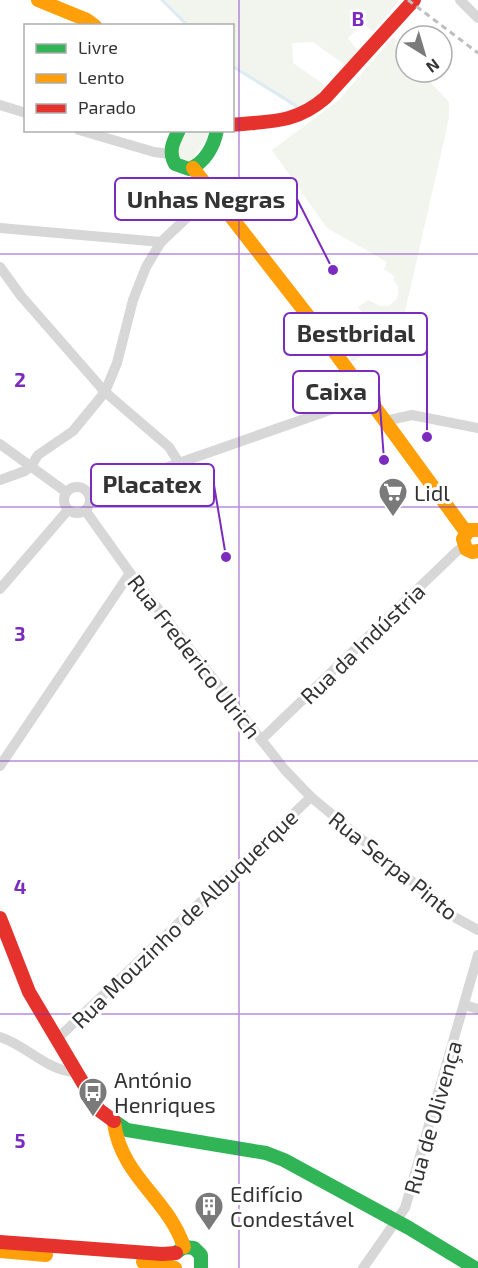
<svg xmlns="http://www.w3.org/2000/svg" width="478" height="1268" font-family="'Exo 2',sans-serif">
  <style>
    .green { fill: #f1f5ed }
    .lines { fill: none; stroke-linecap: round; stroke-linejoin: round }
    .stream { stroke: #ddebf3; stroke-width: 3 }
    .street { stroke: #d7d7d7; stroke-width: 10 }
    .fast { stroke: #30b455; stroke-width: 14 }
    .slow { stroke: #ff9f0a; stroke-width: 14 }
    .jam { stroke: #e5322d; stroke-width: 14 }
    .rail { stroke: #bebebe; stroke-width: 3; stroke-dasharray: 6 4.5; stroke-linecap: butt }
    .grid { fill: none; stroke: #7b2cbf; stroke-width: 1.5; stroke-opacity: 0.55 }
    .labels { text-anchor: middle; dominant-baseline: central; stroke-width: 6; stroke-linejoin: round; paint-order: stroke }
    .poi-label { font-size: 22px; fill: #333; stroke: #fff; text-anchor: start }
    .street-label { font-size: 22px; fill: #333; stroke: #fff }
    .grid-label { font-size: 20px; text-anchor: middle; font-weight: bold; fill: #7b2cbf; stroke: #fff; stroke-width: 6; stroke-linejoin: round; paint-order: stroke }
    .leader { fill: none; stroke: #7b2cbf; stroke-width: 2 }
    .callout-dot { fill: #7b2cbf; stroke: #fff; stroke-width: 2 }
    .callout { fill: #fff; stroke: #7b2cbf; stroke-width: 2 }
    .callout-label { font-size: 24px; text-anchor: middle; font-weight: bold; fill: #333 }
  </style>
  <rect width="100%" height="100%" fill="#fff"/>
  <g class="green">
    <polygon points="163,0 396,0 399,1 373,32 363,23 348,38 358,51 345,65 313,42 292,43 293,63 326,86 307,105 297,109 241,71 233,68 232,26 188,25"/>
    <path d="M 393,37 L 397,41 L 395,44 L 406,56 L 406,72 L 421,72 L 449,102 L 449,118 L 402,325 L 383,340 L 358,307 L 368,300 L 380,306 L 388,306 C 400,300 402,289 393,279 L 395,277 L 384,269 L 387,262 L 327,228 L 272,150 L 339,100 Z"/>
    <polygon points="188,131 208,131 209,134 193,160 183,162 176,150"/>
    <polygon points="348,315 372,348 353,362 329,329"/>
  </g>
  <g class="lines">
    <g class="stream">
      <polyline points="162,0 188,26"/>
      <polyline points="232,66 295,105 298,109"/>
    </g>
    <g class="street">
      <polyline points="460,0 478,18"/>
      <polyline points="0,105 26,113"/>
      <polyline points="79,130 154,152 170,154"/>
      <polyline points="0,228 161,242"/>
      <polyline points="0,267 21,296 105,392 169,447 179,463"/>
      <polyline points="385,421 412,415 478,428"/>
      <polyline points="0,444 66,492"/>
      <polyline points="0,480 25,471 31,466 38,455 73,431 105,392 117,363 133,300 146,267 161,242 213,193"/>
      <circle cx="77" cy="500" r="13"/>
      <polyline points="90,496 179,463 367,397"/>
      <polyline points="85,510 130,573 285,770 311,797 456,918 478,930"/>
      <polyline points="0,589 68,510"/>
      <polyline points="261,740 456,552 464,546"/>
      <polyline points="0,766 130,573"/>
      <polyline points="464,1005 478,1009"/>
      <path d="M 0,1037 C 26,1045 46,1070 74,1072"/>
      <polyline points="56,1040 311,797"/>
      <polyline points="363,1268 405,1208 478,955"/>
    </g>
    <g class="fast">
      <path d="M 179,130 C 173,142 168,151 175,164 L 189,169 C 205,163 214,146 217,130"/>
      <polyline points="114,1121 127,1130 266,1153 284,1160 409,1228 475,1268"/>
      <polyline points="177,1252 184,1247 194,1248 201,1255 201,1268"/>
    </g>
    <g class="slow">
      <polyline points="38,0 87,20 95,26"/>
      <polyline points="193,168 309,317 466,532"/>
      <polyline points="478,530 469,530 463,539 466,549 472,552 478,551"/>
      <path d="M 114,1123 C 122,1178 168,1198 184,1247"/>
      <polyline points="0,1251 46,1255"/>
      <polyline points="143,1262 161,1263 175,1268"/>
    </g>
    <g class="jam">
      <path d="M 232,125 C 269,121 295,124 325,98 L 414,0"/>
      <polyline points="0,918 29,992 99,1110 114,1121"/>
      <polyline points="0,1242 162,1254 176,1253"/>
    </g>
    <polyline class="rail" points="408,0 478,53"/>
  </g>
  <path class="grid" d="M 239,0 L 239,1268M 0,254 L 478,254M 0,507 L 478,507M 0,761 L 478,761M 0,1014 L 478,1014"/>
  <defs>
    <g id="supermarket-pin" transform="scale(1.5)"><path d="M0 17L-7.5 6A9.5 9.5 0 1 1 7.5 6Z" fill="#7a7a7a" stroke="#fff"/><path d="M-6-5.5h2.5l.6 2H6L4.5 2H-2.5L-4.4-4H-6ZM-1.5 3.2a1.3 1.3 0 1 0 .1 0ZM3 3.2a1.3 1.3 0 1 0 .1 0Z" fill="#fff"/></g>
    <g id="bus-pin" transform="scale(1.5)"><path d="M0 17L-7.5 6A9.5 9.5 0 1 1 7.5 6Z" fill="#7a7a7a" stroke="#fff"/><path d="M-5-6H5V4H4V6H2V4H-2V6H-4V4H-5ZM-3.5-4V0h7V-4ZM-3.5 1.2v1.5H-2V1.2ZM2 1.2v1.5H3.5V1.2Z" fill="#fff"/></g>
    <g id="building-pin" transform="scale(1.5)"><path d="M0 17L-7.5 6A9.5 9.5 0 1 1 7.5 6Z" fill="#7a7a7a" stroke="#fff"/><path d="M-4-6H4V6H1V3H-1V6H-4ZM-2.5-4.3h1.7v1.8h-1.7ZM.8-4.3h1.7v1.8H.8ZM-2.5-1h1.7V.8h-1.7ZM.8-1h1.7V.8H.8Z" fill="#fff"/></g>
  </defs>
  <g fill-rule="evenodd">
    <use href="#supermarket-pin" x="393" y="492"/>
    <use href="#bus-pin" x="93" y="1092"/>
    <use href="#building-pin" x="209" y="1206"/>
  </g>
  <g class="labels">
    <g class="poi-label">
      <text x="414" y="492">Lidl</text>
      <text x="114" y="1079">António<tspan x="114" dy="25">Henriques</tspan></text>
      <text x="230" y="1193">Edifício<tspan x="230" dy="25">Condestável</tspan></text>
    </g>
    <g class="street-label">
      <text transform="translate(362 643) rotate(-44)">Rua da Indústria</text>
      <text transform="translate(195 656) rotate(52)">Rua Frederico Ulrich</text>
      <text transform="translate(394 865) rotate(39)">Rua Serpa Pinto</text>
      <text transform="translate(184 918) rotate(-44)">Rua Mouzinho de Albuquerque</text>
      <text transform="translate(432 1117) rotate(-74)">Rua de Olivença</text>
    </g>
  </g>
  <g class="grid-label">
    <text x="358" y="26">B</text>
    <text x="20" y="387">2</text>
    <text x="20" y="641">3</text>
    <text x="20" y="894">4</text>
    <text x="20" y="1148">5</text>
  </g>
  <path class="leader" d="M333 270L297 199M427 437L427 334M384 460L379 392M226 557L214 485"/>
  <g class="callout-dot">
    <circle cx="333" cy="270" r="6"/>
    <circle cx="427" cy="437" r="6"/>
    <circle cx="384" cy="460" r="6"/>
    <circle cx="226" cy="557" r="6"/>
  </g>
  <g class="callout">
    <rect x="115" y="178" width="182" height="42" rx="6"/>
    <rect x="284" y="313" width="143" height="42" rx="6"/>
    <rect x="293" y="371" width="86" height="42" rx="6"/>
    <rect x="91" y="464" width="123" height="42" rx="6"/>
  </g>
  <g class="callout-label">
    <text x="206" y="208">Unhas Negras</text>
    <text x="356" y="342">Bestbridal</text>
    <text x="336" y="400">Caixa</text>
    <text x="152" y="493">Placatex</text>
  </g>
  <rect x="24" y="24" width="210" height="108" fill="#ffffff" stroke="#adadad" stroke-width="1.5"/>
  <rect x="36" y="44" width="30" height="9" fill="#30b455" stroke="#adadad" stroke-width="1.5"/>
  <text x="78" y="54" font-size="18" fill="#333333">Livre</text>
  <rect x="36" y="74" width="30" height="9" fill="#ff9f0a" stroke="#adadad" stroke-width="1.5"/>
  <text x="78" y="84" font-size="18" fill="#333333">Lento</text>
  <rect x="36" y="104" width="30" height="9" fill="#e5322d" stroke="#adadad" stroke-width="1.5"/>
  <text x="78" y="114" font-size="18" fill="#333333">Parado</text>
  <g transform="translate(424 54) rotate(143)"><circle r="28" fill="#ffffff" stroke="#adadad" stroke-width="1.5"/>
  <path d="M0-4.5L10 22L0 15L-10 22Z" fill="#7a7a7a"/>
  <text y="-9" font-size="16" font-weight="bold" text-anchor="middle" fill="#333333">N</text>
  </g>
</svg>
